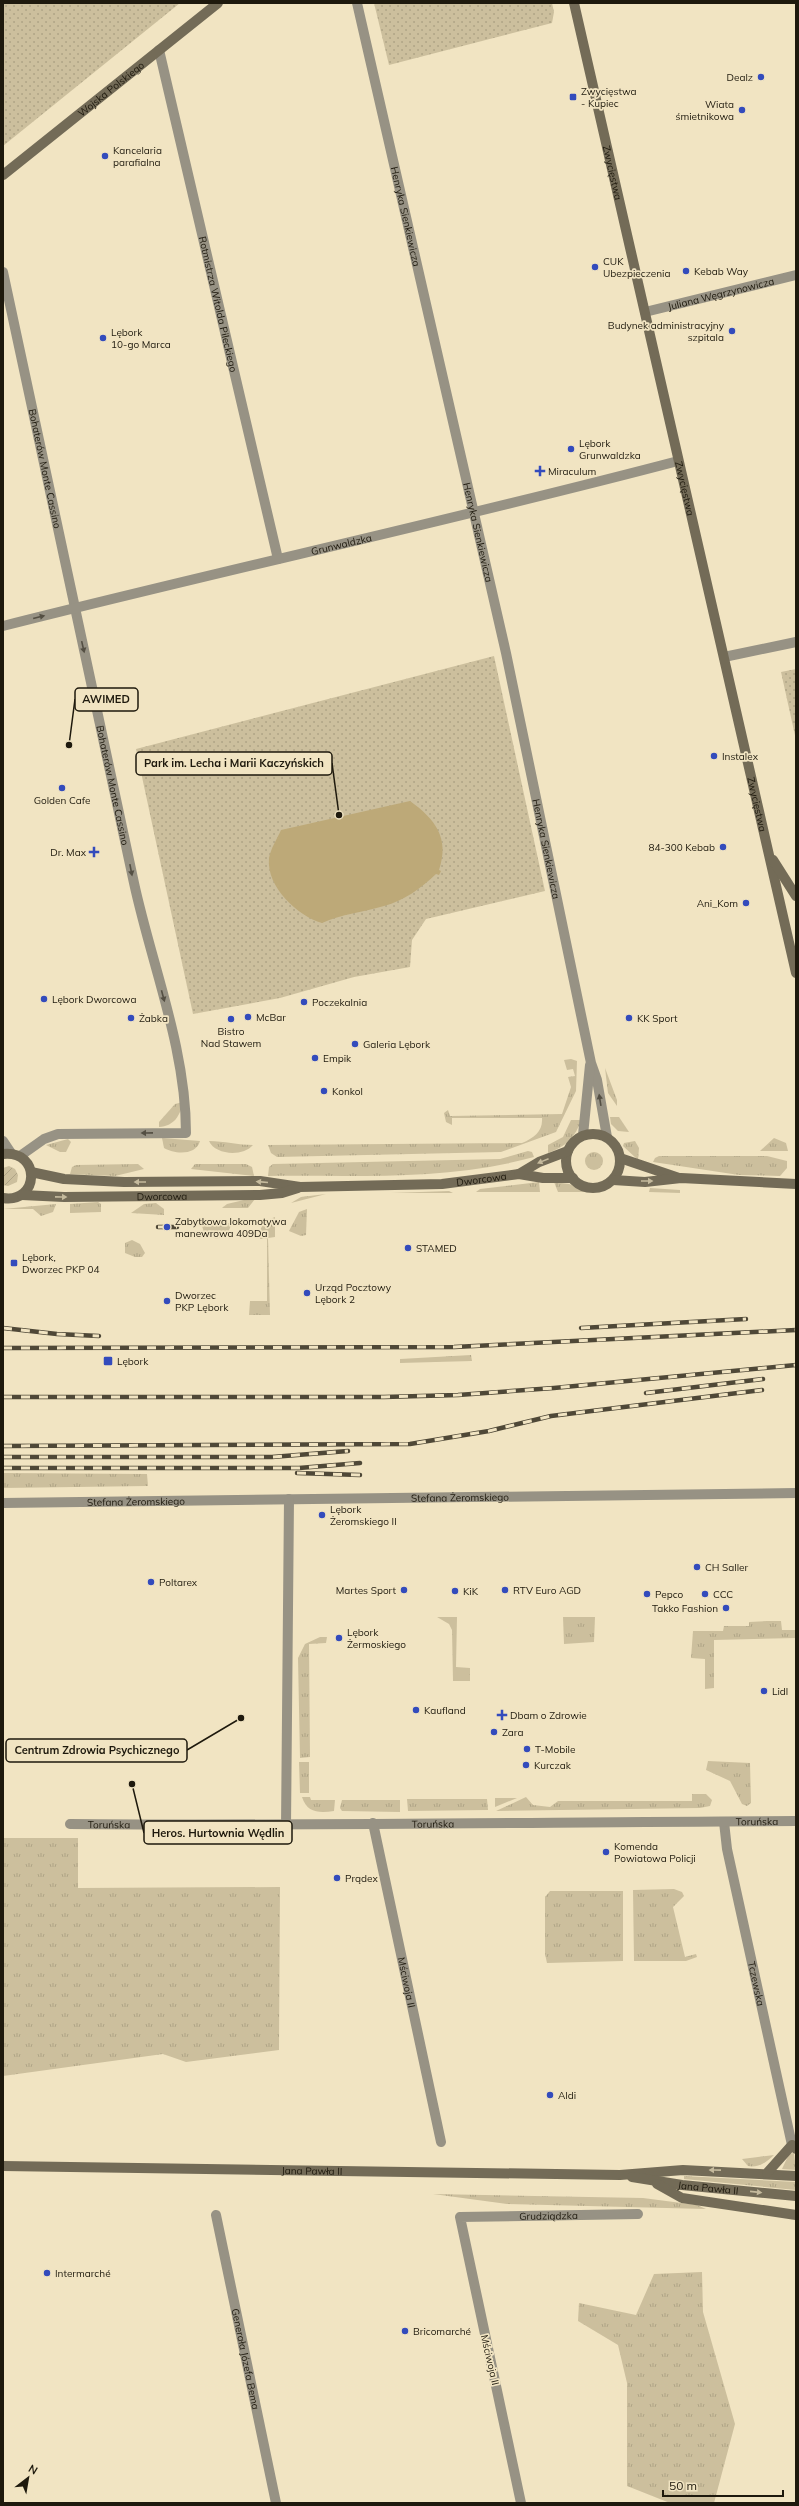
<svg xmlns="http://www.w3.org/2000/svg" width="799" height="2506" font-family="Mulish,sans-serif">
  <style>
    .grass { fill: url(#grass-tufts) }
    .park { fill: url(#park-dots) }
    .garden { fill: url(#garden-furrows) }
    .water { fill: #bda978 }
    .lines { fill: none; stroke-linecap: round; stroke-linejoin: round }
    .street { stroke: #979284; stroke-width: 10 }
    .secondary { stroke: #736b57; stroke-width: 10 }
    .rail-casing { stroke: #4f4837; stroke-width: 4.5 }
    .rail { stroke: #f1e4c2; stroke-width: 3; stroke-dasharray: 9; stroke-linecap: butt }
    .oneway { fill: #544f43 }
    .oneway2 { fill: #c5ba9d }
    .poi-dot { fill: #334bbc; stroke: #f1e4c2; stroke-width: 1.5 }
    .labels { text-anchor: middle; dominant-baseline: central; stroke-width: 3.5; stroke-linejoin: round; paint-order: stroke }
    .poi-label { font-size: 10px; fill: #1e190d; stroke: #f1e4c2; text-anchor: start }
    .street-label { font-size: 10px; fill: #1e190d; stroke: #f1e4c2 }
    .leader { fill: none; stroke: #1e190d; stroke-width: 1.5 }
    .callout-dot { fill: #1e190d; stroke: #f1e4c2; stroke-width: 1.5 }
    .callout { fill: #f1e4c2; stroke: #1e190d; stroke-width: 1.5 }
    .callout-label { font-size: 11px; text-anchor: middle; font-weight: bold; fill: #1e190d }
  </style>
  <defs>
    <pattern id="grass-tufts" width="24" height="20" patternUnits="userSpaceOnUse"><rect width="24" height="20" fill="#ccbf9d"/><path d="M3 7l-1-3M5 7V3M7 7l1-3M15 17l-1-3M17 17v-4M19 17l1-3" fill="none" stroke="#afa486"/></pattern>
    <pattern id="park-dots" width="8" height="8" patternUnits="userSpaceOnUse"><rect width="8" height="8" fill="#ccbf9d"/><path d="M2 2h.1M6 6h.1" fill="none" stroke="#afa486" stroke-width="1.8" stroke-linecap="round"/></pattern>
    <pattern id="garden-furrows" width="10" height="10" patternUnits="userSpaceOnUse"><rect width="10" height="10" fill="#ccbf9d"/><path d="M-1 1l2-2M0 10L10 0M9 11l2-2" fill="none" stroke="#afa486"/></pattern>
  </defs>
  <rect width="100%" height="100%" fill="#f1e4c2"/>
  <g class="grass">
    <path d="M 571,1059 L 577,1061 L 576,1091 L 556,1132 L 501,1152 L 277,1157 L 271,1153 L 268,1145 L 522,1143 C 534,1138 543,1131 542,1118 L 452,1118 L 452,1125 L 446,1122 L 444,1113 L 448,1110 L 450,1116 L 562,1114 L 571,1087 L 568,1077 L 575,1076 L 573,1069 L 567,1070 L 564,1060 Z"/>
    <polygon points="605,1068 617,1100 617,1106 608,1093"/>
    <path d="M 183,1102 C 180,1116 174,1126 159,1127 L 159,1122 L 175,1104 Z"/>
    <polygon points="610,1117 619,1117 629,1132 618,1131 611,1124"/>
    <path d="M 571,1120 L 581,1120 C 576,1137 565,1147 548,1153 L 548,1145 L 563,1137 Z"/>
    <path d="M 162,1138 L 200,1141 C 196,1156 174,1154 164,1148 Z"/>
    <polygon points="774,1138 786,1143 788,1151 760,1151"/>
    <polygon points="68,1139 71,1142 66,1152 60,1152 46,1145"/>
    <path d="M 209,1141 C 224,1141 238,1145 253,1145 C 243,1157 215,1155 209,1141 Z"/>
    <polygon points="635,1141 639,1148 638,1160 623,1146 624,1143"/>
    <path d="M 528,1151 L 532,1152 L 534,1157 C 447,1181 358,1175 268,1176 L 269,1167 L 273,1164 L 500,1159 Z"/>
    <circle cx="594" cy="1161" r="9"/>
    <polygon points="659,1156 767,1156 787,1161 787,1168 780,1176 739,1175 653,1162 655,1158"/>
    <polygon points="138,1164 144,1169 115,1176 70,1174 72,1167 76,1165"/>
    <polygon points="195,1164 246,1164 252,1167 254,1176 191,1169"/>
    <polygon points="539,1182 540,1192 476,1192 480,1189"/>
    <polygon points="554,1182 569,1184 590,1192 558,1192"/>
    <polygon points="650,1188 680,1190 680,1193 649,1192"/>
    <polygon points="449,1191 453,1193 391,1193"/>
    <polygon points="326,1194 291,1203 301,1197"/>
    <polygon points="248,1199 255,1199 248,1208 222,1208 227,1204"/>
    <polygon points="98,1202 101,1204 101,1212 70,1213 70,1204"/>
    <polygon points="156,1203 164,1209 164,1215 131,1213 144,1204"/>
    <polygon points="56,1204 53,1212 41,1216 33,1209 3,1209"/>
    <polygon points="307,1209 306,1235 301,1236 289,1231 299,1212"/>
    <polygon points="275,1217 275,1237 268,1238 270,1315 249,1315 250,1301 267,1301 267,1239 260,1239 260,1230 265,1221"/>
    <polygon points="201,1223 232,1223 227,1235 216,1239 204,1232"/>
    <polygon points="132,1240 140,1244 145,1253 142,1257 135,1257 125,1253 125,1243"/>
    <polygon points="471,1355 472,1361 400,1363 400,1359"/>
    <polygon points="3,1473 147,1474 148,1486 3,1488"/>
    <polygon points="437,1617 457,1617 456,1667 470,1668 470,1681 453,1681 452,1630 449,1624"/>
    <polygon points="563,1617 595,1617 594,1642 564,1644"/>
    <polygon points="767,1621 781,1621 782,1630 796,1630 796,1638 714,1640 714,1688 705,1689 705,1659 691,1658 693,1631 723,1631 724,1626 749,1626 749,1622"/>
    <polygon points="320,1637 327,1637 326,1643 309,1644 310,1757 300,1758 298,1658 305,1644"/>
    <polygon points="708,1761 750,1763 751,1803 747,1806 742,1804 730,1781 706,1770"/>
    <polygon points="299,1762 309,1762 309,1793 300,1793"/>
    <polygon points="692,1794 706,1794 712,1800 710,1806 700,1808 496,1811 526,1797 533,1805 550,1807 558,1801 692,1801"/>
    <path d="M 302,1797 L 310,1797 L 311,1800 L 335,1800 L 334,1811 C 319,1813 307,1813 302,1797 Z"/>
    <polygon points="495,1798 517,1798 495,1807"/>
    <polygon points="407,1799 487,1799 488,1810 408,1811"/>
    <polygon points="342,1800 400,1800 400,1812 342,1811 340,1808"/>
    <polygon points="3,1838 78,1838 78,1888 280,1887 279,2050 186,2062 163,2054 3,2076"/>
    <polygon points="674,1889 682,1892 684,1896 673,1907 685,1957 696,1954 697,1957 686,1961 634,1961 633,1890"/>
    <polygon points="550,1891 623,1891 623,1961 547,1963 545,1954 545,1897"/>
    <polygon points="794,2153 796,2170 782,2169 789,2154"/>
    <path d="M 774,2155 C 767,2162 758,2168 748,2166 L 742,2159 Z"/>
    <polygon points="684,2176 796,2182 796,2190 684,2179"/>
    <polygon points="433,2194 643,2198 697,2205 706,2209 507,2204"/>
    <polygon points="702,2272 703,2312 735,2424 714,2503 670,2503 627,2486 627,2383 618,2345 578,2321 579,2303 636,2315 654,2274"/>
  </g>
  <g class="park">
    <polygon points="3,3 180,3 3,146"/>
    <polygon points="374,3 552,3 554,12 552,23 389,65"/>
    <polygon points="494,656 545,891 426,919 412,940 410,967 354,977 280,998 193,1014 136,749"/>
    <polygon points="796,669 796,740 781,672"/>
  </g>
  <polygon class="garden" points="9,1166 15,1169 18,1175 17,1182 8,1186 3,1185 3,1168"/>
  <path class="water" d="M 410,801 C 435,819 450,838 439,870 L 441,871 L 439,875 L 436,874 C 421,888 404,901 384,906 C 364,912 341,914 322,923 C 298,916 266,887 269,858 C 271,848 277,839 281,830 Z"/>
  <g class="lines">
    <g class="street">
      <path id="s1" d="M 357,3 L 506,653 L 591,1063 L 597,1080 L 607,1137"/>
      <path id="s2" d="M 159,50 L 278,559"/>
      <path id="s3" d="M 3,272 C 47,476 90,679 134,883 C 152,966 186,1048 186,1133 L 58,1134 L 44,1139 L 20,1156"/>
      <path id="s4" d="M 645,312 L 796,275"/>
      <path id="s5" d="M 3,626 C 228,569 454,520 678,461"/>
      <polyline points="724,657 796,642"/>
      <polyline points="583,1135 590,1065"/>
      <polyline points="3,1141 11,1153"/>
      <path id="s6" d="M 3,1503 L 796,1493"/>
      <path id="s7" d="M 724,1822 L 727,1849 L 792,2145"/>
      <path id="s8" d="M 373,1823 L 441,2142"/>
      <path id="s9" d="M 70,1824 C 312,1826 554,1822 796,1821"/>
      <polyline points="286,1826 289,1499"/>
      <path id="s10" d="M 216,2215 L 276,2503"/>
      <path id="s11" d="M 521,2503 L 460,2217 L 638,2214"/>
    </g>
    <g class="secondary">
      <path id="s12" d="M 574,3 L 796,973"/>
      <path id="s13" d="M 3,175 L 218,3"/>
      <polyline points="773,860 796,896"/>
      <circle cx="593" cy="1161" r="27"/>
      <path d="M 3,1154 C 42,1150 39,1204 3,1198"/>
      <polyline points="620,1158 679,1178"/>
      <path id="s14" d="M 31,1172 L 64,1179 L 124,1182 L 260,1181 L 300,1187 L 442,1184 L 519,1174 L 543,1178 L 573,1178"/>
      <polyline points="519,1174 539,1162 568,1151"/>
      <polyline points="613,1180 645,1182 681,1178 796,1184"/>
      <path id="s15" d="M 22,1195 L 64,1197 L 260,1195 L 282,1193 L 298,1188"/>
      <path id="s16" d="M 3,2166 L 620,2175 L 683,2170 L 796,2176"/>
      <polyline points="767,2173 792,2145 796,2149"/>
      <path id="s17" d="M 632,2177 L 682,2185 L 796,2196"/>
      <polyline points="657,2184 682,2198 796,2215"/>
    </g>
    <g class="rail-casing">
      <g id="rail">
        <polyline points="158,1227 177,1227"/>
        <polyline points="3,1328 57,1334 99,1336"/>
        <polyline points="581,1328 746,1319"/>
        <polyline points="3,1348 454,1347 796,1330"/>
        <polyline points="646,1393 763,1379"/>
        <polyline points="3,1397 384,1397 458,1395 554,1388 796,1365"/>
        <polyline points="3,1446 410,1444 489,1431 551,1416 762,1390"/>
        <polyline points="3,1457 272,1457 348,1451"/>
        <polyline points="3,1468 299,1468 360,1463"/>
        <polyline points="297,1473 360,1475"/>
      </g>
    </g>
    <use href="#rail" class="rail"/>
  </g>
  <defs><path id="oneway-solid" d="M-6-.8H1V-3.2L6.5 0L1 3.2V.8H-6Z"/></defs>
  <g class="oneway">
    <use href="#oneway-solid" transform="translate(39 617) rotate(-14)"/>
    <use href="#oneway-solid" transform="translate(83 647) rotate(77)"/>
    <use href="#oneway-solid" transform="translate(131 870) rotate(79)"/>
    <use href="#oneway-solid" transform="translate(163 996) rotate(75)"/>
    <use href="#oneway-solid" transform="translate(600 1100) rotate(-99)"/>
    <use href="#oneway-solid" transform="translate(147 1133) rotate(179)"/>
  </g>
  <g class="oneway2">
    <use href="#oneway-solid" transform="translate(543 1161) rotate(158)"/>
    <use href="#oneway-solid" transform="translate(647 1181)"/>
    <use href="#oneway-solid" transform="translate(140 1182) rotate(180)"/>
    <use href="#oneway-solid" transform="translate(262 1182) rotate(-175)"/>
    <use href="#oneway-solid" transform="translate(61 1197) rotate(1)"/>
    <use href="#oneway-solid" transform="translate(715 2170) rotate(-179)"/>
    <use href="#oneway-solid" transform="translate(756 2192) rotate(6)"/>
  </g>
  <g class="poi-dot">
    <circle cx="761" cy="77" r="4"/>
    <rect x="569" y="93" width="8" height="8" rx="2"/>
    <circle cx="742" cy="110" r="4"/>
    <circle cx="105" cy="156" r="4"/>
    <circle cx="595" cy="267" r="4"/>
    <circle cx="686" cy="271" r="4"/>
    <circle cx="732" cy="331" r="4"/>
    <circle cx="103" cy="338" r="4"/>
    <circle cx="571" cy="449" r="4"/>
    <path d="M538 465h4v4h4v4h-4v4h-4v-4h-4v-4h4z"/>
    <circle cx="714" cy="756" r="4"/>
    <circle cx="62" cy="788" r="4"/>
    <circle cx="723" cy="847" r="4"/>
    <path d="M92 846h4v4h4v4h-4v4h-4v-4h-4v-4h4z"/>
    <circle cx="746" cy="903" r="4"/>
    <circle cx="44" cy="999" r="4"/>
    <circle cx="304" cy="1002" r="4"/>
    <circle cx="248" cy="1017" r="4"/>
    <circle cx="131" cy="1018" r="4"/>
    <circle cx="629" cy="1018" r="4"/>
    <circle cx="231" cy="1019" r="4"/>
    <circle cx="355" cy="1044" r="4"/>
    <circle cx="315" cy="1058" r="4"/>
    <circle cx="324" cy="1091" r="4"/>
    <circle cx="167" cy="1227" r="4"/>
    <circle cx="408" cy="1248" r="4"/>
    <rect x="10" y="1259" width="8" height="8" rx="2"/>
    <circle cx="307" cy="1293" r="4"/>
    <circle cx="167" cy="1301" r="4"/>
    <rect x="103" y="1356" width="10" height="10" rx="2"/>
    <circle cx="322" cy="1515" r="4"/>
    <circle cx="697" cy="1567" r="4"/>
    <circle cx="151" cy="1582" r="4"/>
    <circle cx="404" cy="1590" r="4"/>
    <circle cx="505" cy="1590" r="4"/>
    <circle cx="455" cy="1591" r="4"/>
    <circle cx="647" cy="1594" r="4"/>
    <circle cx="705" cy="1594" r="4"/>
    <circle cx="726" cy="1608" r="4"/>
    <circle cx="339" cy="1638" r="4"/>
    <circle cx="764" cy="1691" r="4"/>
    <circle cx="416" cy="1710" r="4"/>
    <path d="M500 1709h4v4h4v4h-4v4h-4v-4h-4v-4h4z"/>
    <circle cx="494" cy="1732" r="4"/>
    <circle cx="527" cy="1749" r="4"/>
    <circle cx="526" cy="1765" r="4"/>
    <circle cx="606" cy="1852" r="4"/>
    <circle cx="337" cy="1878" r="4"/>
    <circle cx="550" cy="2095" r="4"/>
    <circle cx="47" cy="2273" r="4"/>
    <circle cx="405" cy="2331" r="4"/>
  </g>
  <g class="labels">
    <g class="poi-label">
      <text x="753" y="77" text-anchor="end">Dealz</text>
      <text x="581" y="91">Zwycięstwa<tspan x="581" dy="12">- Kupiec</tspan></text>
      <text x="734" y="104" text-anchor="end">Wiata<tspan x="734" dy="12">śmietnikowa</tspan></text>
      <text x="113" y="150">Kancelaria<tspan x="113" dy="12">parafialna</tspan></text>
      <text x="603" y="261">CUK<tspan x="603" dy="12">Ubezpieczenia</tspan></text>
      <text x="694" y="271">Kebab Way</text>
      <text x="724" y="325" text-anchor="end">Budynek administracyjny<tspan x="724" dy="12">szpitala</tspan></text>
      <text x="111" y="332">Lębork<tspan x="111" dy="12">10-go Marca</tspan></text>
      <text x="579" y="443">Lębork<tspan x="579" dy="12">Grunwaldzka</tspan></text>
      <text x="548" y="471">Miraculum</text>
      <text x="722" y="756">Instalex</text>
      <text x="62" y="800" text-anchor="middle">Golden Cafe</text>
      <text x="715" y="847" text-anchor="end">84-300 Kebab</text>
      <text x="86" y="852" text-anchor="end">Dr. Max</text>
      <text x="738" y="903" text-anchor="end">Ani_Kom</text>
      <text x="52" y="999">Lębork Dworcowa</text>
      <text x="312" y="1002">Poczekalnia</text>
      <text x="256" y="1017">McBar</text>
      <text x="139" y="1018">Żabka</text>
      <text x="637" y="1018">KK Sport</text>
      <text x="231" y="1031" text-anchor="middle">Bistro<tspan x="231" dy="12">Nad Stawem</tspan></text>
      <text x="363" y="1044">Galeria Lębork</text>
      <text x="323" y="1058">Empik</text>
      <text x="332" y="1091">Konkol</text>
      <text x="175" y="1221">Zabytkowa lokomotywa<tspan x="175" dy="12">manewrowa 409Da</tspan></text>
      <text x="416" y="1248">STAMED</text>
      <text x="22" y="1257">Lębork,<tspan x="22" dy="12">Dworzec PKP 04</tspan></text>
      <text x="315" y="1287">Urząd Pocztowy<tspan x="315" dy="12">Lębork 2</tspan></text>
      <text x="175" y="1295">Dworzec<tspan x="175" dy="12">PKP Lębork</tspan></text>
      <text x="117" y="1361">Lębork</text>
      <text x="330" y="1509">Lębork<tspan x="330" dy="12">Żeromskiego II</tspan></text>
      <text x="705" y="1567">CH Saller</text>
      <text x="159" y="1582">Poltarex</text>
      <text x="396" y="1590" text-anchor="end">Martes Sport</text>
      <text x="513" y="1590">RTV Euro AGD</text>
      <text x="463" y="1591">KiK</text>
      <text x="655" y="1594">Pepco</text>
      <text x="713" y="1594">CCC</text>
      <text x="718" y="1608" text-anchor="end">Takko Fashion</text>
      <text x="347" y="1632">Lębork<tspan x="347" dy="12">Żermoskiego</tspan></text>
      <text x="772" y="1691">Lidl</text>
      <text x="424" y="1710">Kaufland</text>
      <text x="510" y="1715">Dbam o Zdrowie</text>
      <text x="502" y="1732">Zara</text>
      <text x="535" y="1749">T-Mobile</text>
      <text x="534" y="1765">Kurczak</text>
      <text x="614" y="1846">Komenda<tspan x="614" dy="12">Powiatowa Policji</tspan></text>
      <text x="345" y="1878">Prądex</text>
      <text x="558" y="2095">Aldi</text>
      <text x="55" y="2273">Intermarché</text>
      <text x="413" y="2331">Bricomarché</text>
    </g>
    <g class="street-label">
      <text stroke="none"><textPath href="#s13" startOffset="138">Wojska Polskiego</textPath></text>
      <text stroke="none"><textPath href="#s12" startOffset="174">Zwycięstwa</textPath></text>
      <text stroke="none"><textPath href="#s1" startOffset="219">Henryka Sienkiewicza</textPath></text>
      <text stroke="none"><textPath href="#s4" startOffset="78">Juliana Węgrzynowicza</textPath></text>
      <text stroke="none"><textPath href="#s2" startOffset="261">Rotmistrza Witolda Pileckiego</textPath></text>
      <text stroke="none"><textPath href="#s3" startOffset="201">Bohaterów Monte Cassino</textPath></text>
      <text stroke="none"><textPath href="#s12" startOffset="498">Zwycięstwa</textPath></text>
      <text stroke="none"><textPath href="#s1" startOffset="543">Henryka Sienkiewicza</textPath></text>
      <text stroke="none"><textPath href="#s5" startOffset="348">Grunwaldzka</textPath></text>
      <text stroke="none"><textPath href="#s3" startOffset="525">Bohaterów Monte Cassino</textPath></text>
      <text stroke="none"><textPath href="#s12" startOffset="822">Zwycięstwa</textPath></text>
      <text stroke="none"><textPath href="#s1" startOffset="867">Henryka Sienkiewicza</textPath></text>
      <text stroke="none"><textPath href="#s14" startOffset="452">Dworcowa</textPath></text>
      <text stroke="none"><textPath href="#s15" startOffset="140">Dworcowa</textPath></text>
      <text stroke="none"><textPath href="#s6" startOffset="457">Stefana Żeromskiego</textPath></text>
      <text stroke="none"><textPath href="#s6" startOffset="133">Stefana Żeromskiego</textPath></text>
      <text stroke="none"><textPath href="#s9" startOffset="687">Toruńska</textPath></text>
      <text stroke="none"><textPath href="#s9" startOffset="363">Toruńska</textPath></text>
      <text stroke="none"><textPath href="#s9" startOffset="39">Toruńska</textPath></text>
      <text stroke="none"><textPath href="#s8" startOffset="163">Mściwoja II</textPath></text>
      <text stroke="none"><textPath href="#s7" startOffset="165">Tczewska</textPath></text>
      <text stroke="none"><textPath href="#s16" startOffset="309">Jana Pawła II</textPath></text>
      <text stroke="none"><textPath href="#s17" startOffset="77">Jana Pawła II</textPath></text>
      <text stroke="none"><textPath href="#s11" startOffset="381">Grudziądzka</textPath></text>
      <text stroke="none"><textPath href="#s10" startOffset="147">Generała Józefa Bema</textPath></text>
      <text transform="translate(490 2360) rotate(77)">Mściwoja II</text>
    </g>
  </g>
  <path class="leader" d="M69 745L75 699M339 815L332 763M241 1718L187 1750M132 1784L144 1833"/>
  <g class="callout-dot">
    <circle cx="69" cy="745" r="4"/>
    <circle cx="339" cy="815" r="4"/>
    <circle cx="241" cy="1718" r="4"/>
    <circle cx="132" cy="1784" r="4"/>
  </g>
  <g class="callout">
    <rect x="75" y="688" width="63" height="23" rx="4"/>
    <rect x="136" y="752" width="196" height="23" rx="4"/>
    <rect x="6" y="1739" width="181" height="23" rx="4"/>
    <rect x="144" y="1821" width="148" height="23" rx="4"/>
  </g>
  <g class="callout-label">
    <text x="106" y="703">AWIMED</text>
    <text x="234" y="767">Park im. Lecha i Marii Kaczyńskich</text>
    <text x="97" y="1754">Centrum Zdrowia Psychicznego</text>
    <text x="218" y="1837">Heros. Hurtownia Wędlin</text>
  </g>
  <rect width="799" height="2506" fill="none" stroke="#1e190d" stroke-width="8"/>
  <g transform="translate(28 2478) rotate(31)" stroke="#f1e4c2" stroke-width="3" paint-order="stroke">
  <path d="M0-3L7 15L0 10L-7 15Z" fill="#1e190d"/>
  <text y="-6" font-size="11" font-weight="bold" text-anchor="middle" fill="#1e190d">N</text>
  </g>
  <path d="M663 2490v6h120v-6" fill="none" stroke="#1e190d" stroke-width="2"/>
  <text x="669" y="2490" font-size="12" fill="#1e190d" stroke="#f1e4c2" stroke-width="3" paint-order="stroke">50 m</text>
</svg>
